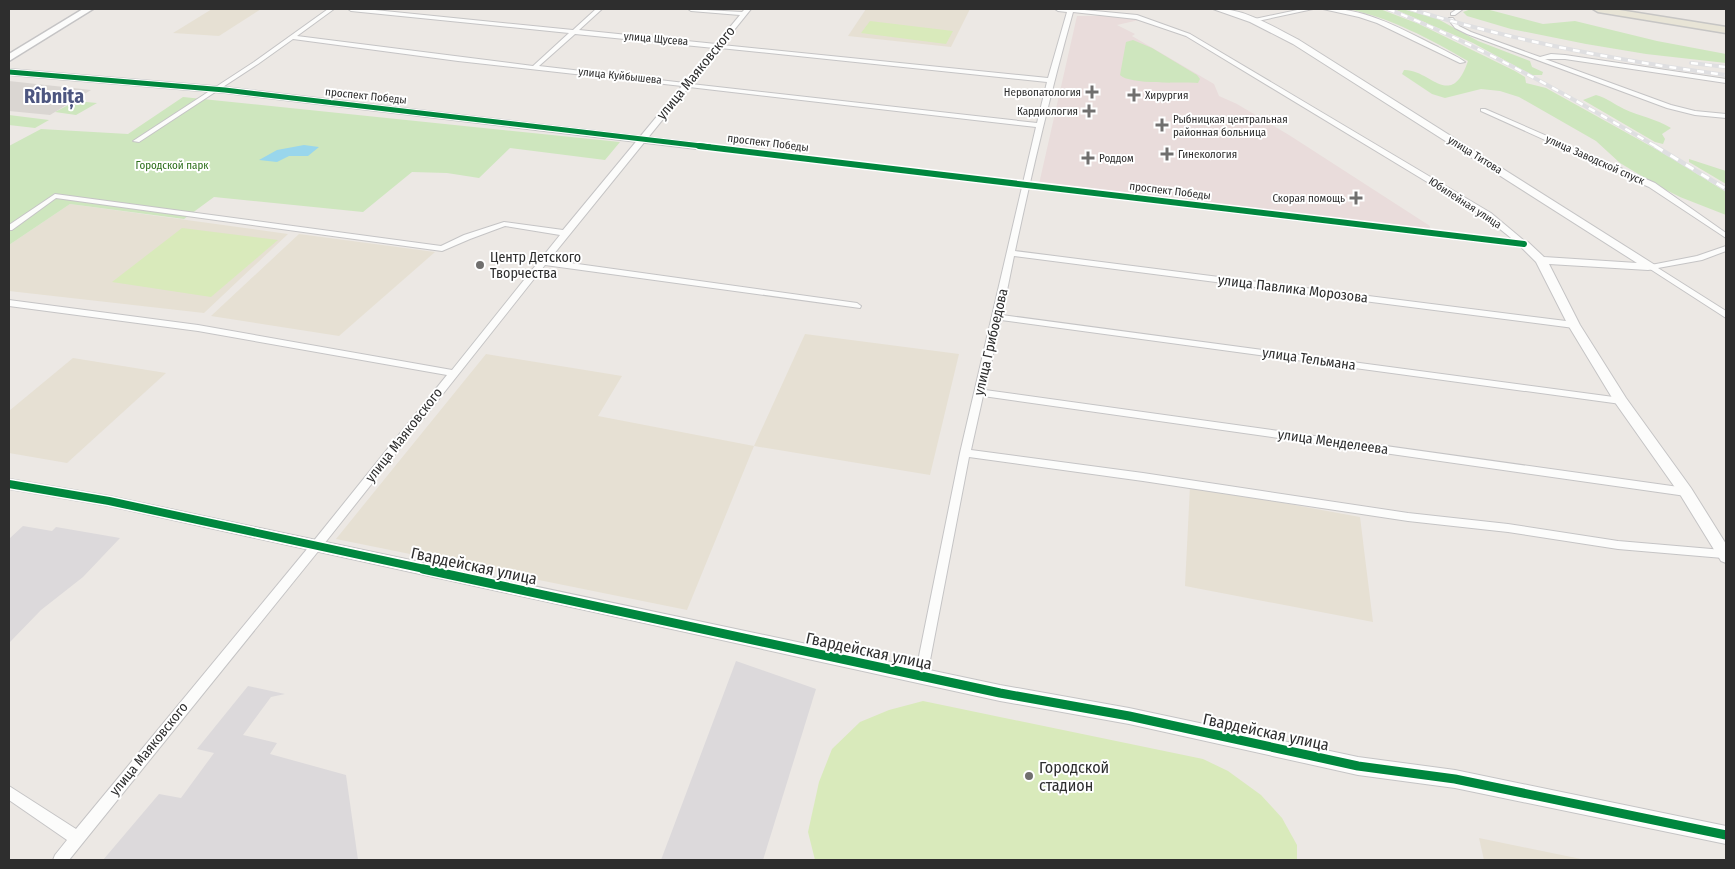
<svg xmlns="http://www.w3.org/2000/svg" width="1735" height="869" font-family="'Fira Sans Condensed',sans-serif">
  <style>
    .industrial { fill: #dcd9db }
    .education { fill: #e6e0d3 }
    .medical { fill: #e9dcdb }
    .green { fill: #cee6be }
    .pitch { fill: #d9eabb }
    .plaza { fill: #dad6d2 }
    .water { fill: #99d6ec }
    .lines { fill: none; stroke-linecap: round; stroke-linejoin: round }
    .minor-casing { stroke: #c5c4c5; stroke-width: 2 }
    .tertiary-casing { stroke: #c5c4c5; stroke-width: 2 }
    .secondary-casing { stroke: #c5c4c5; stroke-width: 3 }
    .primary-casing { stroke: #c6c5c4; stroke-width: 3 }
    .minor { fill: #fcfcfb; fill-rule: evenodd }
    .tertiary { fill: #fcfcfb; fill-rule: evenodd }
    .secondary { fill: #fcfcfb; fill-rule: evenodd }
    .primary { fill: #e8e4d6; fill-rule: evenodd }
    .rail-far1-casing { stroke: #dfdfe1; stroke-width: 4 }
    .rail-casing { stroke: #dfdfe1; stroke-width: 4.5 }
    .rail-far1 { stroke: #fff; stroke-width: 2.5; stroke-dasharray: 7; stroke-linecap: butt }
    .rail { stroke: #fff; stroke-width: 3; stroke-dasharray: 9; stroke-linecap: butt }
    .cycleway-far3-casing { stroke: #fff; stroke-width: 7 }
    .cycleway-far2-casing { stroke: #fff; stroke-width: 9 }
    .cycleway-far1-casing { stroke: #fff; stroke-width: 11 }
    .cycleway-casing { stroke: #fff; stroke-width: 12 }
    .cycleway-far3 { stroke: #00873e; stroke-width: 5 }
    .cycleway-far2 { stroke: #00873e; stroke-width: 6 }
    .cycleway-far1 { stroke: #00873e; stroke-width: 8 }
    .cycleway { stroke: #00873e; stroke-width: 9 }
    .poi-dot { fill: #706f6e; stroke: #fff; stroke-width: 2 }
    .labels { text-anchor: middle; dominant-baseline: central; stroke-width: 4; stroke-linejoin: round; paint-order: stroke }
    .far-street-label { font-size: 11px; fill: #2e2e2e; stroke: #fff }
    .far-poi-label { font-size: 11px; fill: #2e2e2e; stroke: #fff; text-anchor: start }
    .far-park-label { font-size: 11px; fill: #2c6e1b; stroke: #fff }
    .street-label { font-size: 14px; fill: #2e2e2e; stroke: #fff }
    .poi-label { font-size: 14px; fill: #2e2e2e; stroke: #fff; text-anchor: start }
    .near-street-label { font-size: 16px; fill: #2e2e2e; stroke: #fff }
    .near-poi-label { font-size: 16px; fill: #2e2e2e; stroke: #fff; text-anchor: start }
    .far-town-label { font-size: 20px; font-weight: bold; fill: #4d5680; stroke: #fff }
  </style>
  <rect width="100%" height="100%" fill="#ece8e4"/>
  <g class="industrial">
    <polygon points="23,526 52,531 56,527 120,538 83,577 41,610 9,643 9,539"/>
    <polygon points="736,661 816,689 763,860 661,860"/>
    <polygon points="248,686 285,694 271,697 243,735 277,743 270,754 346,775 358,860 103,860 159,794 181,798 214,753 197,749"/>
  </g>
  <g class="education">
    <polygon points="212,9 261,9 219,36 173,33"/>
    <polygon points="866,9 970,9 951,47 848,36"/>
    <polygon points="70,204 288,234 204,313 9,291 9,245"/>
    <polygon points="299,234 435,252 339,336 211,316"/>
    <polygon points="805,334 959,354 930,475 754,446 687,610 336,539 486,354 622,376 598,416 754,446"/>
    <polygon points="73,358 166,373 67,463 9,453 9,411"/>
    <polygon points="1190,486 1360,517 1373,622 1185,586"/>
    <polygon points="1479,838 1586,860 1484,860"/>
  </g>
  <polygon class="medical" points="1077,16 1110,16 1139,20 1117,25 1135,34 1132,36 1214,84 1219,96 1237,104 1289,135 1430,226 1429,231 1039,184"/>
  <g class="green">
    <path d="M 1348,9 L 1380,9 L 1419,24 L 1515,71 L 1525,77 L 1526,83 L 1546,88 L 1672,158 L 1726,192 L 1726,215 L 1680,197 L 1660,187 L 1620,163 L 1596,141 L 1519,97 L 1500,91 L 1481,89 L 1445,98 L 1432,94 L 1402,74 L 1404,70 C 1430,69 1451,111 1468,61 C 1430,39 1391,18 1348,9 Z"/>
    <polygon points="1394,9 1402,9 1436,18 1478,41 1530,61 1532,67 1543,72 1542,75 1532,75 1473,43"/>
    <polygon points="1471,9 1486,9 1543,24 1575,21 1657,41 1726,54 1726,63 1646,54 1586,44 1511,29 1467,16 1463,12"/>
    <path d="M 1133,40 L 1152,48 L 1197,75 L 1200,79 L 1198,83 C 1183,82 1129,85 1120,75 L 1126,42 Z"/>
    <path d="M 1596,95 C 1607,98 1614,104 1624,109 C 1639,116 1657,119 1671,128 L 1662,134 L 1665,139 L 1663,144 L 1655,142 L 1583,100 Z"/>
    <polygon points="183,97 620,142 605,160 510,148 479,178 447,173 412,172 363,212 214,197 184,219 70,204 9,245 9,146 41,129 128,134"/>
    <polygon points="76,101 97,103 76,115 55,112"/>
    <polygon points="9,115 49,120 35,128 9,125"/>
    <polygon points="1689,159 1726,171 1726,184 1689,162"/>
  </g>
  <g class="pitch">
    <polygon points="870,21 953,31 946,44 861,33"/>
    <polygon points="182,228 278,240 211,297 112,282"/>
    <polygon points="923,701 1203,759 1228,771 1261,795 1282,818 1297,845 1297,860 815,860 808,832 819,782 832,749 860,722 889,710"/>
  </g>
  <polygon class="plaza" points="9,81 64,87 91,90 50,115 9,111"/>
  <polygon class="water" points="304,145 319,147 308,156 289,156 277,162 259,160 277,150"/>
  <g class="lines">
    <g class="minor-casing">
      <g id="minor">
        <path d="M 328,9 L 334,9 L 297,36 L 533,66 L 569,33 L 351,11 L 348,9 L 365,9 L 573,30 L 596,9 L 602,9 L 579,30 L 716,44 L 740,15 L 691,11 L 688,9 L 742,12 L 745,9 L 751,9 L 722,45 L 1048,78 L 1067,12 L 1058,11 L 1055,9 L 1074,9 L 1137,15 L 1190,34 L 1491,213 L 1528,244 L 1524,246 L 1521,246 L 1485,217 L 1186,36 L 1136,19 L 1073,12 C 1051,91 1032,171 1015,251 L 1574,322 L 1578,325 L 1574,328 L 1014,256 L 1002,315 L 1621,398 L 1626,401 L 1621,404 L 1001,320 L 985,390 L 1686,488 L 1690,489 L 1691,492 L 1690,495 L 1686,496 L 983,396 L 971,450 L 1143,473 L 1408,513 L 1508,524 L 1618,541 L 1723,550 L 1726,551 L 1726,557 L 1723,558 L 1618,549 L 1508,532 L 1408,521 L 1143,481 L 969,457 L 927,676 L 925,680 L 921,681 L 917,680 L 915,676 L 960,453 L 1036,127 L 689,87 L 549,260 L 857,303 L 861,306 L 860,308 L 545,265 L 320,549 L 69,860 L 53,860 L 55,855 L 67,840 L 9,800 L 9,786 L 76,829 L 312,543 L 447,375 L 198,331 L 9,306 L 9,300 L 198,325 L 452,370 L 560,235 L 505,226 L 470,239 L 442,251 L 56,198 L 12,230 L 9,230 L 9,225 L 55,194 L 441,246 L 464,235 L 504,222 L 563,230 L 682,86 L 458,61 L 293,39 L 258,64 L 139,142 L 133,141 L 254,62 ZM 575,34 L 714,48 L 685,83 L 539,66 ZM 720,48 L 1047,82 L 1037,123 L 691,84 Z"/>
        <polygon points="1302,9 1313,9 1253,22 1250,20"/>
        <path d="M 1323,9 C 1363,6 1403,30 1438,47 C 1447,52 1457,56 1465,62 L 1460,63 L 1377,23 L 1359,17 Z"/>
        <polygon points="1457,9 1463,9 1455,15 1451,15 1451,13"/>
        <polygon points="1449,18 1453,18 1459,26 1471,32 1540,57 1551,54 1565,55 1726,79 1726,83 1565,59 1545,59 1671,105 1695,111 1726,114 1726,118 1695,115 1667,108 1467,34 1455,28 1448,19"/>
        <polygon points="1481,109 1485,109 1655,183 1726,233 1726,238 1649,187 1481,111"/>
        <polygon points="1726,246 1726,251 1702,260 1658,268 1726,311 1726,318 1647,267 1651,265 1697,256"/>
      </g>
    </g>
    <g class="tertiary-casing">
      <g id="tertiary">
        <path d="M 1213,9 C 1243,7 1273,27 1299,40 L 1655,265 L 1657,267 L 1655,269 L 1648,270 L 1549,264 L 1580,325 L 1626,398 L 1691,488 L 1726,544 L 1726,563 L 1721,561 L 1681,496 L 1614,401 L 1568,325 L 1536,262 L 1521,247 L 225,93 L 9,75 L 9,69 L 225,87 L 1524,241 L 1528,242 L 1544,257 L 1637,263 L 1293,44 L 1250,22 Z"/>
        <polygon points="9,479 109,496 1000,685 1129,708 1358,757 1455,770 1726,826 1726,844 1455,788 1358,775 1129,724 1000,701 109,506 9,489"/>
      </g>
    </g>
    <g class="secondary-casing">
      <polygon id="secondary" points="83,9 93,9 9,61 9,54"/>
    </g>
    <g class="primary-casing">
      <polygon id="primary" points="1593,9 1613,9 1726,27 1726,33 1598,12"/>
    </g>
    <use href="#minor" class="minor"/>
    <use href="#tertiary" class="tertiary"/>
    <use href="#secondary" class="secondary"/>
    <use href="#primary" class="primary"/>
    <g class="rail-far1-casing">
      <g id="rail-far1">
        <path d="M 1388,9 C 1482,46 1570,97 1657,147"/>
        <path d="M 1410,9 C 1514,41 1619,61 1726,75"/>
        <polyline points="1691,63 1726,67"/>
      </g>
    </g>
    <g class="rail-casing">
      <polyline id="rail" points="1655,146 1726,189"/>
    </g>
    <use href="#rail-far1" class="rail-far1"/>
    <use href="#rail" class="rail"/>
    <g class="cycleway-far3-casing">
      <polyline id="cycleway-far3" points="9,72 225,90 710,147"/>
    </g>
    <g class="cycleway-far2-casing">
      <polyline id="cycleway-far2" points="699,146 1524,244"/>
    </g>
    <g class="cycleway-far1-casing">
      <polyline id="cycleway-far1" points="9,484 109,501 429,570"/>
    </g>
    <g class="cycleway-casing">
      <polyline id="cycleway" points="423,569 1000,693 1129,716 1358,766 1455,779 1726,835"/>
    </g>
    <use href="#cycleway-far3" class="cycleway-far3"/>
    <use href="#cycleway-far2" class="cycleway-far2"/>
    <use href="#cycleway-far1" class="cycleway-far1"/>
    <use href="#cycleway" class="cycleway"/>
  </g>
  <g class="poi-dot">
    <path d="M1089.5 84.5h5v5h5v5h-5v5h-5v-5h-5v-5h5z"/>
    <path d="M1131.5 87.5h5v5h5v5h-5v5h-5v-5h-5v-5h5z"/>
    <path d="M1086.5 103.5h5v5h5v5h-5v5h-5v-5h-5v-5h5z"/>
    <path d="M1159.5 117.5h5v5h5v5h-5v5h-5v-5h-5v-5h5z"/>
    <path d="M1164.5 146.5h5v5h5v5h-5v5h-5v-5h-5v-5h5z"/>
    <path d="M1085.5 150.5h5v5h5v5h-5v5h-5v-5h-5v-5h5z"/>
    <path d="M1353.5 190.5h5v5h5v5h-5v5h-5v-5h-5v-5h5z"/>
    <circle cx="480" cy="265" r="5"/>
    <circle cx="1029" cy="776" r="5"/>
  </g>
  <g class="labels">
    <g class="far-street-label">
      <text transform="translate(656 39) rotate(5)">улица Щусева</text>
      <text transform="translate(620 76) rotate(6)">улица Куйбышева</text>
      <text transform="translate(366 96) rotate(6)">проспект Победы</text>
      <text transform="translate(768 143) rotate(7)">проспект Победы</text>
      <text transform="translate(1475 155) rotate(32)">улица Титова</text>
      <text transform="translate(1595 160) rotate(24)">улица Заводской спуск</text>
      <text transform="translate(1170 191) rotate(7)">проспект Победы</text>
      <text transform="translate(1465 203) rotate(33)">Юбилейная улица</text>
    </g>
    <g class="far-poi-label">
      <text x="1081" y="92" text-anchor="end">Нервопатология</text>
      <text x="1145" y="95">Хирургия</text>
      <text x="1078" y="111" text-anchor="end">Кардиология</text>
      <text x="1173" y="119">Рыбницкая центральная<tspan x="1173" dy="13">районная больница</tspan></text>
      <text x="1178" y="154">Гинекология</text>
      <text x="1099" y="158">Роддом</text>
      <text x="1345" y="198" text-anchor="end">Скорая помощь</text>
    </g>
    <g class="far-park-label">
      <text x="172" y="165">Городской парк</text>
    </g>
    <g class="street-label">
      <text transform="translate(696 73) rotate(-51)">улица Маяковского</text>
      <text transform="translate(1293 289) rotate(7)">улица Павлика Морозова</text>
      <text transform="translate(991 342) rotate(-77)">улица Грибоедова</text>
      <text transform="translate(1309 359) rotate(8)">улица Тельмана</text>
      <text transform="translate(404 435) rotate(-52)">улица Маяковского</text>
      <text transform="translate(1333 442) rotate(8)">улица Менделеева</text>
      <text transform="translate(149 749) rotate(-51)">улица Маяковского</text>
    </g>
    <g class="poi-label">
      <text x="490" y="257">Центр Детского<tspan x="490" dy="16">Творчества</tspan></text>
    </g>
    <g class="near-street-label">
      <text transform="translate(474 566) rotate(12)">Гвардейская улица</text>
      <text transform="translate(869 651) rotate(12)">Гвардейская улица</text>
      <text transform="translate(1266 732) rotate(12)">Гвардейская улица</text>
    </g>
    <g class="near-poi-label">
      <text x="1039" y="767">Городской<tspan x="1039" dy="18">стадион</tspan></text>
    </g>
    <g class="far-town-label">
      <text x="54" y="96">Rîbnița</text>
    </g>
  </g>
  <rect width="1735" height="869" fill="none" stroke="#2e2e2e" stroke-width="20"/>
</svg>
